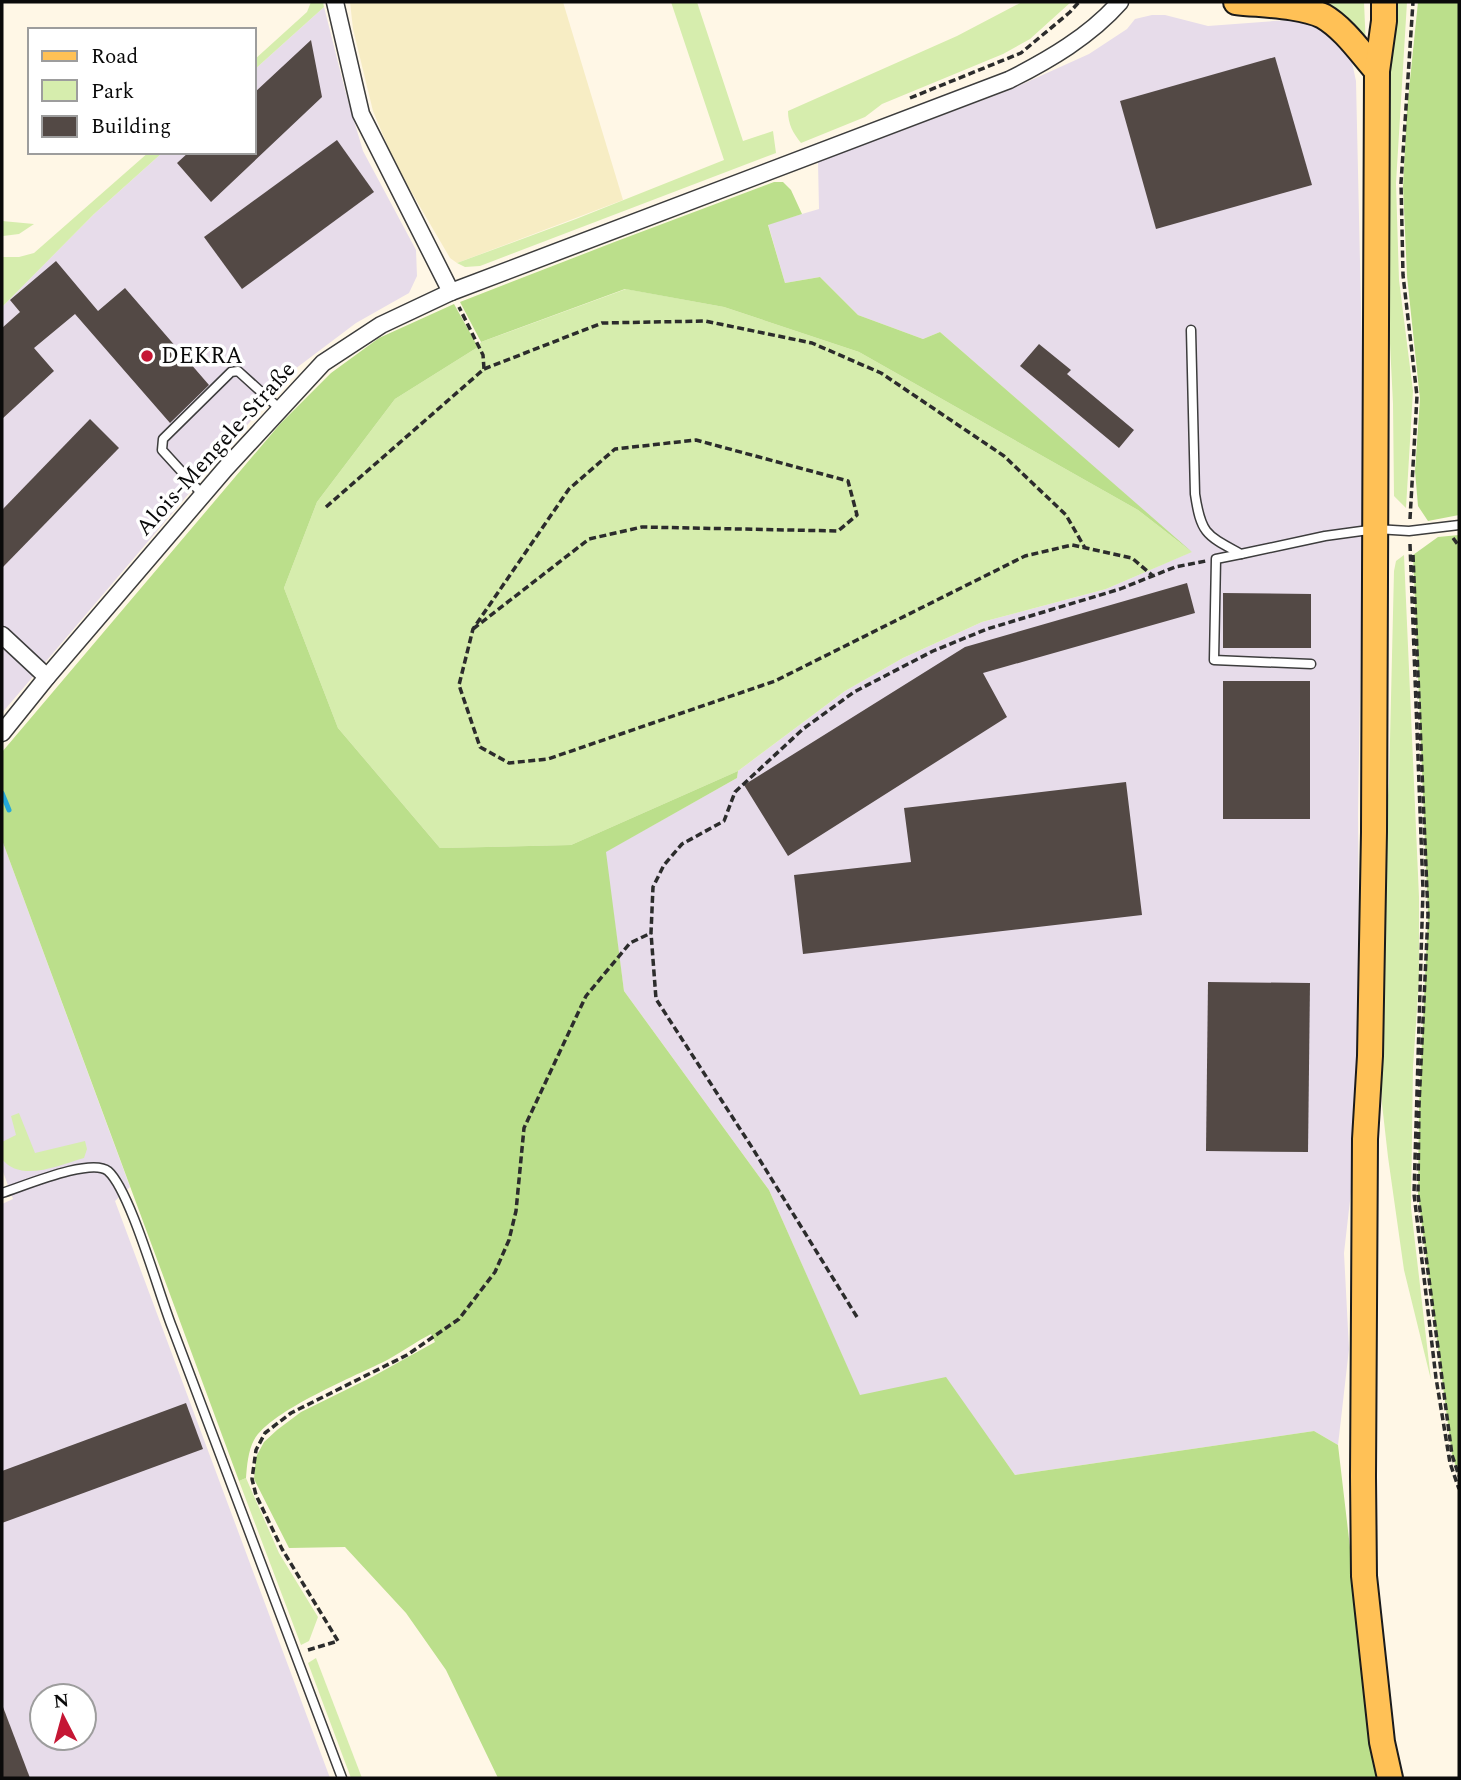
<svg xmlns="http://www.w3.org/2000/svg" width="1461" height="1780" font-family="Spectral,serif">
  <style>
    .industrial { fill: #e7dcea; fill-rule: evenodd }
    .farmland { fill: #f7edc4 }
    .green { fill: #d6edad }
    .forest { fill: #bbdf8b }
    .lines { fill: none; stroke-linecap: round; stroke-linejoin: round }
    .stream { stroke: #25a8da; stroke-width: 5 }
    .building { fill: #534945 }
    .lane-casing { stroke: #3d3d3d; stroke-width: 11 }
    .street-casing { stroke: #3d3d3d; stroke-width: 19 }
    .primary-casing { stroke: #1b1b1b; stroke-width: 28 }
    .path { stroke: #2c2c2c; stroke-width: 3.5; stroke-dasharray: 7 3.5; stroke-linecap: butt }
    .lane { stroke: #fff; stroke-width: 8 }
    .street { stroke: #fff; stroke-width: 16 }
    .primary { stroke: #ffc156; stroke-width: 24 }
    .poi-dot { fill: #c51634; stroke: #fff; stroke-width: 2.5 }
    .labels { text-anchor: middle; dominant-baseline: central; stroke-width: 7; stroke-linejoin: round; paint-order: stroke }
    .poi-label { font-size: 23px; fill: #0a0a0a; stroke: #fff; text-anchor: start }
    .street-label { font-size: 23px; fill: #0a0a0a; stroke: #fff }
  </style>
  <rect width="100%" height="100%" fill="#fff7e6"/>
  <g class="industrial">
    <polygon points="324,7 345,90 363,151 416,250 417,276 409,293 356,323 295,369 2,713 2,307 94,214 163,152 254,152 254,70"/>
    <polygon points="1152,15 1165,15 1208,26 1288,20 1307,21 1331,32 1350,53 1356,81 1364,443 1358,814 1360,1113 1344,1253 1349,1349 1338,1445 1314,1431 1015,1475 946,1378 860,1396 769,1190 624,991 605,852 737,778 738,771 845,691 903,658 982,622 1106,589 1191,552 940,332 923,339 858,315 820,277 785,283 768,224 819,209 818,162 1007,91 1089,54 1127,29 1135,19"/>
    <path d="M 2,840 L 130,1187 L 115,1201 L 330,1778 L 2,1778 L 2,1204 L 13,1199 L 2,1169 ZM 42,1696 L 84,1696 L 84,1738 L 42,1738 Z"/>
  </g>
  <polygon class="farmland" points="350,2 563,2 623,200 457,263 450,258 395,164 373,111 353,29"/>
  <g class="green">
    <polygon points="311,2 323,2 324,7 254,70 254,60 307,12"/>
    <polygon points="671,2 697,2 743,141 773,131 776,153 480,266 465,267 457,263 576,219 724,160"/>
    <path d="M 1022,2 L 1071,2 L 1030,39 L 1003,54 L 882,104 L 865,117 L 801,143 C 793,133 788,124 788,111 L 957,36 Z"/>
    <polygon points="1287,2 1364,2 1366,48"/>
    <polygon points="1391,2 1407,2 1396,183 1399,280 1413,391 1406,508 1394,496 1393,404 1389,323"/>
    <polygon points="149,152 163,152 94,214 2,307 2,257 19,257 34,253"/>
    <polygon points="2,221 34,224 19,234 3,236"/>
    <polygon points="626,289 724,307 859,352 1138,510 1192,552 1106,589 982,622 903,658 845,691 738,771 571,845 440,848 338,728 284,588 317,502 395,399 478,347 481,342"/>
    <polygon points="1404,555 1419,897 1419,980 1413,1067 1411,1208 1431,1380 1404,1270 1388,1157 1382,1104 1380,1035 1383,859 1389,783 1394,571 1396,561"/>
    <path d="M 19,1113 L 35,1153 L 85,1141 L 87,1149 L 84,1158 C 59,1165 21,1183 2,1159 L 2,1142 L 16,1135 L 11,1116 Z"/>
    <polygon points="246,1478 279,1553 318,1617 309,1641 301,1645 239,1481"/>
    <polygon points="316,1658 362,1778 351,1778 308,1663"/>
  </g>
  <g class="forest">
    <polygon points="1418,2 1459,2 1459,515 1428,521 1418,506 1415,471 1420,399 1407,276 1403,187 1407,109"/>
    <polygon points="774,182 783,182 791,190 802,214 768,225 785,283 820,277 858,315 923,339 940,332 1192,552 1138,510 859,352 724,307 625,289 481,342 460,302 617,241"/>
    <path d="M 454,304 L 478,347 L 395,399 L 317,502 L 284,588 L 338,728 L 440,848 L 571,845 L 738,771 L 737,778 L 606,852 L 624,991 L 769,1190 L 860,1395 L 946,1377 L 1015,1475 L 1314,1431 L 1338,1445 L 1377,1778 L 498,1778 L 446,1670 L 406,1613 L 345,1547 L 289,1548 L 254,1479 L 256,1457 L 264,1442 L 277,1430 L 301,1412 L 372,1377 L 435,1342 L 431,1334 C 417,1341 403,1351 389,1359 C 356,1376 271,1410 254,1440 C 248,1451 247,1466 246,1478 L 239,1481 L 2,840 L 2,752 L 280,424 L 331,373 L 379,338 Z"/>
    <polygon points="1459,535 1459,1476 1452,1455 1418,1195 1419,1105 1428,915 1413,555 1438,537"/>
  </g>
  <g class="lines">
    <polyline class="stream" points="2,793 9,810"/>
  </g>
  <g class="building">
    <polygon points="311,40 322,97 211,202 177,163 189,152 254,152 254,93"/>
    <polygon points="1275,57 1312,185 1156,229 1120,101"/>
    <polygon points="337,140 374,192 242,289 204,237"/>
    <polygon points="56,261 98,311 125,288 209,385 170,423 75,314 34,348 54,371 2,419 2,328 20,312 10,300"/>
    <polygon points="1039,344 1071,370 1067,374 1134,430 1119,448 1020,366"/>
    <polygon points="90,419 119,448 2,568 2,510"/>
    <polygon points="1187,583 1195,613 983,673 1007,717 788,856 744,785 965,647"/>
    <polygon points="1223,593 1311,594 1311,648 1223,648"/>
    <rect x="1223" y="681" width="87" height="138"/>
    <polygon points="1126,782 1142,915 803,954 794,875 911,862 904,808"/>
    <polygon points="1208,982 1310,983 1308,1152 1206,1151"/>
    <polygon points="186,1403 203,1449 2,1523 2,1471"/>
    <polygon points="2,1707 3,1707 30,1778 2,1778"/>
  </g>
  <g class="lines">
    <g class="lane-casing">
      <g id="lane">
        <path d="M 1191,330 L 1195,494 C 1201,534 1206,535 1241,554 L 1325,536 L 1376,529 L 1409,531 L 1459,525"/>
        <polyline points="203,495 162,450 163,439 231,372 238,371 280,409"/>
        <polyline points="1241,554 1216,559 1214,660 1311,664"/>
        <path d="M 2,1193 C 22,1187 91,1157 108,1171 C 130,1190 159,1294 172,1327 C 228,1477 286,1627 342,1778"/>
      </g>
    </g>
    <g class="street-casing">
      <g id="street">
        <polyline points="335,2 361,114 451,292"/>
        <polyline points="2,635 47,677"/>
        <path d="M 2,733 L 47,677 L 225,469 L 323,363 L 381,325 L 451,292 L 1009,80 C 1049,60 1090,36 1120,2"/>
      </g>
    </g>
    <g class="primary-casing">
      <g id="primary">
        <path d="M 1236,2 C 1261,5 1300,5 1323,16 C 1344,28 1361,53 1377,71"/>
        <polyline points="1384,2 1384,21 1377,71 1374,832 1370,1056 1365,1139 1363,1477 1364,1576 1382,1742 1390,1778"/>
      </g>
    </g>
    <g class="path">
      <polyline points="910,98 1021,53 1070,12 1079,2"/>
      <polyline points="484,369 602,323 705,321 812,343 881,373 1004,456 1066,515 1085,548"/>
      <polyline points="326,507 484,369 483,355 459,307"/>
      <polyline points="1410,519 1417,396 1403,275 1401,183 1413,2"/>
      <polyline points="1453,538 1459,546"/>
      <polyline points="1410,544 1423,890 1414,1194 1436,1378 1450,1463 1459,1489"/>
      <polyline points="1413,555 1428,915 1419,1105 1418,1195 1452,1455 1459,1476"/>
      <polyline points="473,629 589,539 642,527 838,531 857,515 848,481 696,440 615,449 569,489 473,629 459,685 480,747 509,763 548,759 775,681 1025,556 1072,545 1132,558 1153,576"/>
      <polyline points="857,1317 753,1149 656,999 651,933 653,887 664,865 682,844 724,821 735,792 803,729 854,692 933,651 987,629 1120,589 1175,567 1206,561"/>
      <polyline points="308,1650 338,1641 282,1549 256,1495 252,1479 256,1450 265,1433 291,1413 407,1355 459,1319 495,1272 509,1240 516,1211 524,1128 586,996 630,943 651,933"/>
    </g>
    <use href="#lane" class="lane"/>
    <use href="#street" class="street"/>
    <use href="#primary" class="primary"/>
  </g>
  <circle class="poi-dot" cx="147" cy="356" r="7"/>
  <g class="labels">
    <g class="poi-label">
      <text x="161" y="356">DEKRA</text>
    </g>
    <g class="street-label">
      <text transform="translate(216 449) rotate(-48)">Alois-Mengele-Straße</text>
    </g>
  </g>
  <rect width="1461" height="1780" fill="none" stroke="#0a0a0a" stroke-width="7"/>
  <rect x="28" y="28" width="228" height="126" fill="#ffffff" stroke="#9d9d9d" stroke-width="2"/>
  <rect x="42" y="51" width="35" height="10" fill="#ffc156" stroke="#9d9d9d" stroke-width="2"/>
  <text x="91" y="63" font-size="21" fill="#0a0a0a">Road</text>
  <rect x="42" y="80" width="35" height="21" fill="#d6edad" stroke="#9d9d9d" stroke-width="2"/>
  <text x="91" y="98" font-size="21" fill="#0a0a0a">Park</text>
  <rect x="42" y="116" width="35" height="21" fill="#534945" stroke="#9d9d9d" stroke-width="2"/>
  <text x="91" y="133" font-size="21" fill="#0a0a0a">Building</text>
  <g transform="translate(63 1717) rotate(354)"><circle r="33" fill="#ffffff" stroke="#9d9d9d" stroke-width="2"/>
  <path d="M0-5L12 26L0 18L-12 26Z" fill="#c51634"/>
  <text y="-10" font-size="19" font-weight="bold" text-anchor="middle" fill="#0a0a0a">N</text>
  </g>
</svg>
